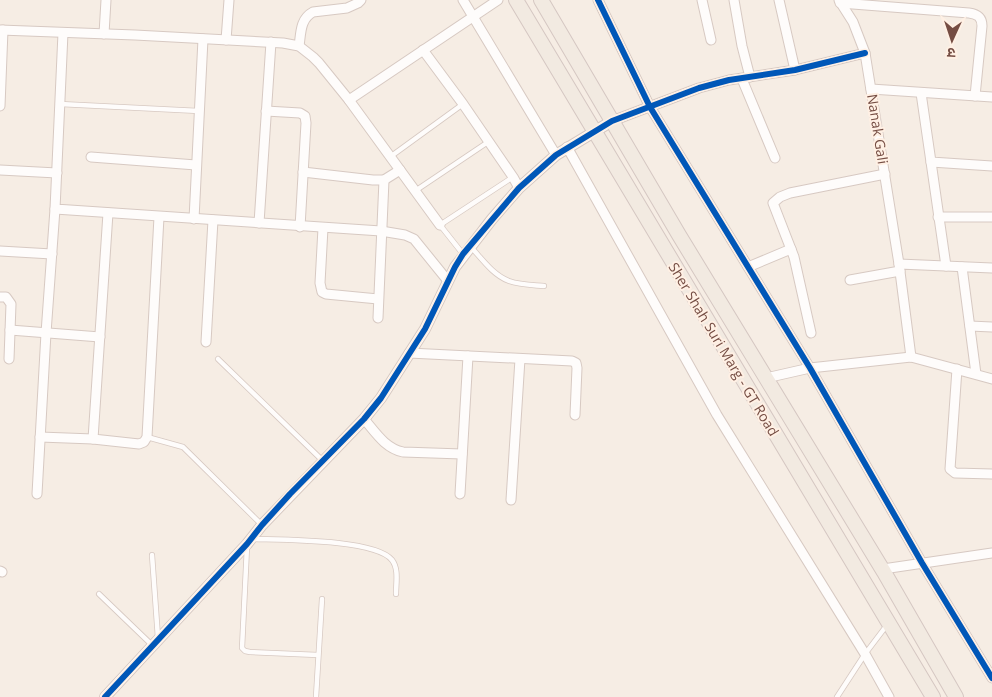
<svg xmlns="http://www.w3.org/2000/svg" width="992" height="697" font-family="'Open Sans','Noto Sans Devanagari',sans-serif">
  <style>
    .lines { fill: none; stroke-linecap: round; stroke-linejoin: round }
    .service-casing { stroke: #d7c9c2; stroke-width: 6 }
    .minor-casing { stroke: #d7c9c2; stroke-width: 11 }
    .tertiary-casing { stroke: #d7c9c2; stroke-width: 12 }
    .primary-casing { stroke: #d5c7c2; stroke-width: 16 }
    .service { stroke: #fefcfb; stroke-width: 4.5 }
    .minor { stroke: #fefcfb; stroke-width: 9 }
    .tertiary { stroke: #fefcfb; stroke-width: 10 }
    .primary { stroke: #f2eae1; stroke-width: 14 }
    .cycleway-casing { stroke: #fff0e4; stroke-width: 9 }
    .cycleway { stroke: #0057b8; stroke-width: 6 }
    .labels { text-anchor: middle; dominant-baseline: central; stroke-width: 4; stroke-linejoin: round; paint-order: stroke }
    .street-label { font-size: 14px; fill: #754d43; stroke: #fff0e4 }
  </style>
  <rect width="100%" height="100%" fill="#f6ede4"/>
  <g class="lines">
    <g class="service-casing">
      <g id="service">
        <polyline points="60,104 199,111"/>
        <polyline points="390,157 463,104"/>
        <polyline points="415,191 488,142"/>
        <path d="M 471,247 C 482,259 493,275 509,281 C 520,285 533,285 544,286"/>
        <polyline points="463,254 440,225 513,177"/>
        <polyline points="218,359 323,461"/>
        <polyline points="147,437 183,447 262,525"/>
        <path d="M 253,539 C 281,540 375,539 392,560 C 399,569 396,583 396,594"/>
        <polyline points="247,547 242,648 245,651 250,652 318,655"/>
        <polyline points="152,555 158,638"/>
        <polyline points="99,594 152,645"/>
        <polyline points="316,697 322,599"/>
        <polyline points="837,697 865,654 887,625"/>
      </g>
    </g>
    <g class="minor-casing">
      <g id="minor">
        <polyline points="463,0 556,155"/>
        <polyline points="598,0 650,107 810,368 922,563 992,678"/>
        <polyline points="702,0 711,40"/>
        <polyline points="734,0 742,46 750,77"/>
        <polyline points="779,0 795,70"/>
        <polyline points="839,0 853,22 865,53 899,264"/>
        <path d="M 840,3 L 969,13 C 977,14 982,17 982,26 L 975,96"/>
        <polyline points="0,30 135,35 283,43 299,46 313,57 319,63 349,100 440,225"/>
        <polyline points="63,33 55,209 381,231 405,235 414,239 448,281"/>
        <polyline points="104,34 106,0"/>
        <polyline points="226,40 229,0"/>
        <path d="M 299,46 C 301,33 300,19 313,12 L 347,8 L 358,3 L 361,0"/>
        <polyline points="423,50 463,104 513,177 519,188"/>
        <polyline points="742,79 775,158"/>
        <polyline points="871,89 992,97"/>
        <polyline points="921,93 931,162 992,166"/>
        <polyline points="349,100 498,0"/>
        <polyline points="0,106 3,30"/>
        <polyline points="266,111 300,113 305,116 306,123 300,227"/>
        <polyline points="612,121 699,88 729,80 795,70 865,53"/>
        <polyline points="567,147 717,415 865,654 889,697"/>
        <polyline points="91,157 196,165"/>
        <polyline points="931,162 946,266"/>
        <polyline points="0,170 57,173"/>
        <polyline points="303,172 373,180 384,180 400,170"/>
        <polyline points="108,213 93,439 139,444 144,442 147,437 159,217"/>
        <polyline points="938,217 992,217"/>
        <polyline points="194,219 203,39"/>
        <polyline points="259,223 271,42"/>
        <polyline points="323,228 320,283 322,292 326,294 378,299"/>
        <polyline points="0,251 52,254"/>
        <polyline points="748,267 791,249"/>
        <polyline points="962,267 976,374"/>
        <polyline points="850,280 900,271"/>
        <polyline points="0,297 6,297 11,304 9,359"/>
        <polyline points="378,318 384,180"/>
        <polyline points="970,326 992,327"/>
        <polyline points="10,330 100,337"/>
        <polyline points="811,333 794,257 773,203 780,197 790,193 885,174"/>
        <polyline points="206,342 213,220"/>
        <polyline points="409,353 572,361 576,363 577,368 575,415"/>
        <polyline points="911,357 899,264 992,268"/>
        <polyline points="957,369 950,469 955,473 992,474"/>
        <polyline points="766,378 810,368 911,357 992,379"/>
        <path d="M 364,419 C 376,433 385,448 403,452 L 462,454"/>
        <polyline points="40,437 93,439"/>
        <polyline points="37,494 46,333 55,209"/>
        <polyline points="460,494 468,356"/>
        <polyline points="511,500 520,359"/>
        <polyline points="883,569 992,553"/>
        <polyline points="0,571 2,572"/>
      </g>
    </g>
    <g class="tertiary-casing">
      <polyline id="tertiary" points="105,697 247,544 262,525 364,419 381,398 425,329 455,267 492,219 519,188 556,155 612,121"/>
    </g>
    <g class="primary-casing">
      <g id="primary">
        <polyline points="516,0 933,697"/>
        <polyline points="541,0 679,235 884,572 956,697"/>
      </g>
    </g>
    <use href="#service" class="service"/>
    <use href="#minor" class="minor"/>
    <use href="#tertiary" class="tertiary"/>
    <use href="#primary" class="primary"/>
    <g class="cycleway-casing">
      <g id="cycleway">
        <polyline points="598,0 650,107 810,368 922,563 992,678"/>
        <polyline points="105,697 247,544 262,525 290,494 364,419 381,398 425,329 455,267 463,254 519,188 556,155 612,121 699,88 729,80 795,70 865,53"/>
      </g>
    </g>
    <use href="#cycleway" class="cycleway"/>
  </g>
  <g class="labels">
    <g class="street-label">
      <text transform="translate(878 129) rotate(81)">Nanak Gali</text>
      <text transform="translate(724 349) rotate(59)">Sher Shah Suri Marg - GT Road</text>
    </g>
  </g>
  <g transform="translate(952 40) rotate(183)" stroke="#fff0e4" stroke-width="4" paint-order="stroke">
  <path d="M0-4L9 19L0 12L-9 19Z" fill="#754d43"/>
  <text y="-8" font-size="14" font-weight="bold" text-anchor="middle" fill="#754d43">उ</text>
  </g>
</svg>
